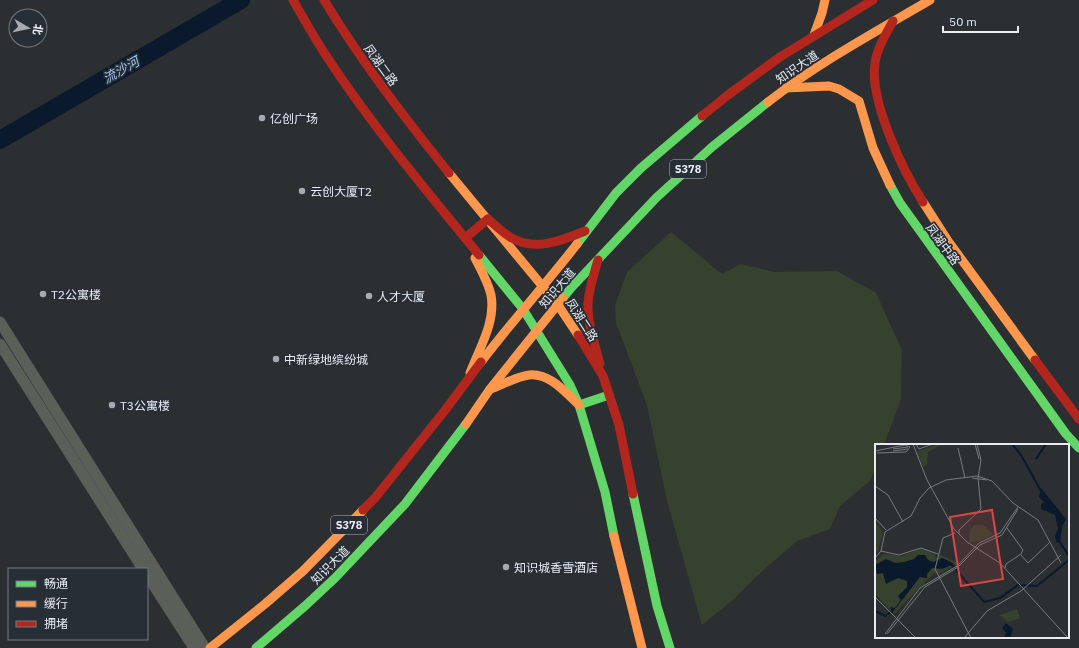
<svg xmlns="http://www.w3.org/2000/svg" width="1079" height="648" font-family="'IBM Plex Sans','Noto Sans SC',sans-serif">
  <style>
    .green { fill: #36412e }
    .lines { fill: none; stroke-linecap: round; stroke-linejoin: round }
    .river { stroke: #0a192b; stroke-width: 18 }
    .street { stroke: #5a5f58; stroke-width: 11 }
    .fast { stroke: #63d668; stroke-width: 9 }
    .slow { stroke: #ff974d; stroke-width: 9 }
    .jam { stroke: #b3261e; stroke-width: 9 }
    .poi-dot { fill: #a7aaaf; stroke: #282e36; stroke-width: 1.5 }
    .labels { text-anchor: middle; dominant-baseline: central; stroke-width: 3.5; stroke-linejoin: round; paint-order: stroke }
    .shield { fill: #282e36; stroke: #afb4ba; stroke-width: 1 }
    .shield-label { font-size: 11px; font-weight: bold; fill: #e9edf2 }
    .street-label { font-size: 12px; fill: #e9edf2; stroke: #282e36 }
    .poi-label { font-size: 12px; fill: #e9edf2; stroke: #282e36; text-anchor: start }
    .water-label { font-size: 13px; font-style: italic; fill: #a1c4f1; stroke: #282e36 }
    .inset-river { fill: none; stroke: #0a192b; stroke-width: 2 }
    .inset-road { fill: none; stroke: #787b7f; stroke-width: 1 }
    .view { fill: #d94646; fill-opacity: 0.15; stroke: #d94646; stroke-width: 2 }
    .inset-edge { fill: none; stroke: #e9edf2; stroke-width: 2 }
  </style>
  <rect width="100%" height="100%" fill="#2c2f32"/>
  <polygon class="green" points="671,232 722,274 741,264 775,272 837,271 876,293 902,350 901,399 884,445 876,445 876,466 870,481 840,506 830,529 797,541 758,575 734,599 702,625 667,501 647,405 616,323 615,305 627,272"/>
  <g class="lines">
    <polyline class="river" points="0,140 241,0"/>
    <g class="street">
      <polyline points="0,322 205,648"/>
      <polyline points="0,344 143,569"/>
      <polyline points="147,575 194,648"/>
    </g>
    <g class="fast">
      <polyline points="890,185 900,203 1066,434 1079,448"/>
      <polyline points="577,244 616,193 641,168 702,116"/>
      <polyline points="479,255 523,309 570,385 579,405 605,492 614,536"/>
      <polyline points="563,298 572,287 656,198 712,147 768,102"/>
      <polyline points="579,405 609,395"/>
      <polyline points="633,494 657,606 670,648"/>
      <polyline points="256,648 305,606 335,578 405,504 466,424"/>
    </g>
    <g class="slow">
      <polyline points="814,35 822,13 825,0"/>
      <polyline points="786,88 829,86 839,89 859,101 873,148 890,185"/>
      <path d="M 768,102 C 818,63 875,32 930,0"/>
      <polyline points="449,173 558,305 578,335"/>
      <polyline points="923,202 948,241 1035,360"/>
      <path d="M 481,362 C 512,321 546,284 577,244"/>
      <path d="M 470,373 C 479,349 496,322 491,295 C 488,282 481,270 475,258"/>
      <path d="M 491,389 C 502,385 518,376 529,375 C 550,373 565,392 579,405"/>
      <polyline points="466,424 490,389 563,298"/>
      <polyline points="614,536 642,648"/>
      <polyline points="210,648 265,604 303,571 363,510"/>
    </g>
    <g class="jam">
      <path d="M 293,0 C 304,19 315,39 327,57 C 373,127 426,190 479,255"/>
      <path d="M 324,0 C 361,61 404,117 449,173"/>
      <path d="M 893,21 C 886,34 877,48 875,63 C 869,100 903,171 923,202"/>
      <polyline points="702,116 728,95 780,57 873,0"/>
      <path d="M 488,219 C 495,225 502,232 510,237 C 534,252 561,241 585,231"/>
      <polyline points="465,238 488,219"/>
      <path d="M 598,260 C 594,274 589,288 588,303 C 587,323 595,344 600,364"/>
      <polyline points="578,335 603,376 619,425 633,494"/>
      <polyline points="1035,360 1079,419"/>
      <polyline points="363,510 375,498 446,409 481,362"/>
    </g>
  </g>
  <g class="poi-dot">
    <circle cx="262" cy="118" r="4"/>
    <circle cx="302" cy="191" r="4"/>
    <circle cx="43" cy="294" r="4"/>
    <circle cx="369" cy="296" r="4"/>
    <circle cx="276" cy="359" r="4"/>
    <circle cx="112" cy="405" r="4"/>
    <circle cx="506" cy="567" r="4"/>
  </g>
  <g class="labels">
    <g class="shield">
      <rect x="670" y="160" width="36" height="18" rx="3"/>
      <rect x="331" y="516" width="36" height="18" rx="3"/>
    </g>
    <g class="shield-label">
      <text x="688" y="169">S378</text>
      <text x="349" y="525">S378</text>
    </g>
    <g class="street-label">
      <text transform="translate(381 65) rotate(54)">凤湖二路</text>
      <text transform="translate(797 67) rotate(-34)">知识大道</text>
      <text transform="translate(943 244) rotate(54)">凤湖中路</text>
      <text transform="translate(557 288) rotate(-50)">知识大道</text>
      <text transform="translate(582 320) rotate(57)">凤湖二路</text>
      <text transform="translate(330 565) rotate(-45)">知识大道</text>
    </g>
    <g class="poi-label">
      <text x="270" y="118">亿创广场</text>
      <text x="310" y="191">云创大厦T2</text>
      <text x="51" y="294">T2公寓楼</text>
      <text x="377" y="296">人才大厦</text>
      <text x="284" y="359">中新绿地缤纷城</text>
      <text x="120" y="405">T3公寓楼</text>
      <text x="514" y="567">知识城香雪酒店</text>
    </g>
    <g class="water-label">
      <text transform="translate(121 70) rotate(-30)">流沙河</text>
    </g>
  </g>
  <g transform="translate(875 444)">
    <rect width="194" height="194" fill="#2c2f32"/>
    <path d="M 68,0 L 53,8 L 52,21 L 48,23 L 42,8 L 60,1 ZM 0,78 L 8,88 L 3,108 L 0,106 ZM 99,81 L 108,81 L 119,91 L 97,99 L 94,97 L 95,86 ZM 46,104 L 60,110 L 60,114 L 62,115 L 64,110 L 83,119 L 64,130 L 59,129 L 19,170 L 0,150 L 0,117 L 9,110 L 27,112 ZM 142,165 L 145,174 L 133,178 L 125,171 Z" fill="#36412e"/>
    <path d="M 166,44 L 191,75 L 187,83 L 185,99 L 181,98 L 180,92 L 183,85 L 180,71 L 166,65 L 166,60 L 169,58 L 164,53 ZM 43,111 L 50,111 L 53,116 L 58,118 L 68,114 L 79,120 L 67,125 L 57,124 L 52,130 L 52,134 L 45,133 L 17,169 L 15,163 L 20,164 L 26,156 L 23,152 L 32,143 L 32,137 L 23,134 L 11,140 L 8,129 L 2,130 L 0,121 L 11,115 L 20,119 L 29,118 L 39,115 ZM 131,179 L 138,185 L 135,194 L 129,194 L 131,189 L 127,184 Z" fill="#0a192b"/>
    <path class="inset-river" d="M 137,0 L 146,11 L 166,47M 161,15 L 171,0M 184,97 L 194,112M 75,119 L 109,158 L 125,154 L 143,141 L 162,142 L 194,116M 0,167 L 10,172 L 16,168"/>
    <path class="inset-road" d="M 38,0 L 52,36 L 79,85 L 92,98 L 125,119 L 193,194M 41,0 L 44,5 L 58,0M 100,0 L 104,15M 83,4 L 90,34M 18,5 L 33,3M 0,7 L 30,1 L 35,3 L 31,8 L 2,9M 18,7 L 33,5M 97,34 L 112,36M 0,42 L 13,51 L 28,78M 0,74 L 11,86M 80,89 L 68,94 L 60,125 L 96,194M 84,90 L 84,86 L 106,65 L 103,34 L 106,16 L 102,0M 6,107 L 24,111 L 46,104 L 63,110M 146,111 L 153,119 L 174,99M 0,114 L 6,107 L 10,88 L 36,72 L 45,54 L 54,44 L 71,36 L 102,32 L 117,37 L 138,59 L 163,76 L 186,119M 130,124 L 131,120 L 146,110 L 148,106 L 132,84M 0,153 L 41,194M 10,190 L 45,144 L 82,122 L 104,99 L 125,89 L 143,63M 12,190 L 50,143 L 83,123 L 105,101 L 127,91 L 143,65M 89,194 L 112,167 L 146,147 L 186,111"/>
    <path class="view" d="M 117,66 L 128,135 L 86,142 L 75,73 Z"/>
    <rect width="194" height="194" class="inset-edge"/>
  </g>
  <rect x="8" y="568" width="140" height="72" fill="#282e36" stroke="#757a81"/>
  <rect x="16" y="581" width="20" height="6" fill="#63d668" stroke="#757a81"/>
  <text x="44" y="588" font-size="12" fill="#e9edf2">畅通</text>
  <rect x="16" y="601" width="20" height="6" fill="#ff974d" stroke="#757a81"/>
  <text x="44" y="608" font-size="12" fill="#e9edf2">缓行</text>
  <rect x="16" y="621" width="20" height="6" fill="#b3261e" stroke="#757a81"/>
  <text x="44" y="628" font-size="12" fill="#e9edf2">拥堵</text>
  <g transform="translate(28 28) rotate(99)"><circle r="19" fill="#282e36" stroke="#757a81"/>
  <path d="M0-3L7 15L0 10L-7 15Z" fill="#a7aaaf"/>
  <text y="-6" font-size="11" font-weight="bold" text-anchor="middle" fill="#e9edf2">北</text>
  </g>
  <path d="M943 26v6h75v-6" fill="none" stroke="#e9edf2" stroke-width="2"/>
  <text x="949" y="26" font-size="12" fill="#e9edf2" stroke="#282e36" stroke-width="3" paint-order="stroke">50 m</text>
</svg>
